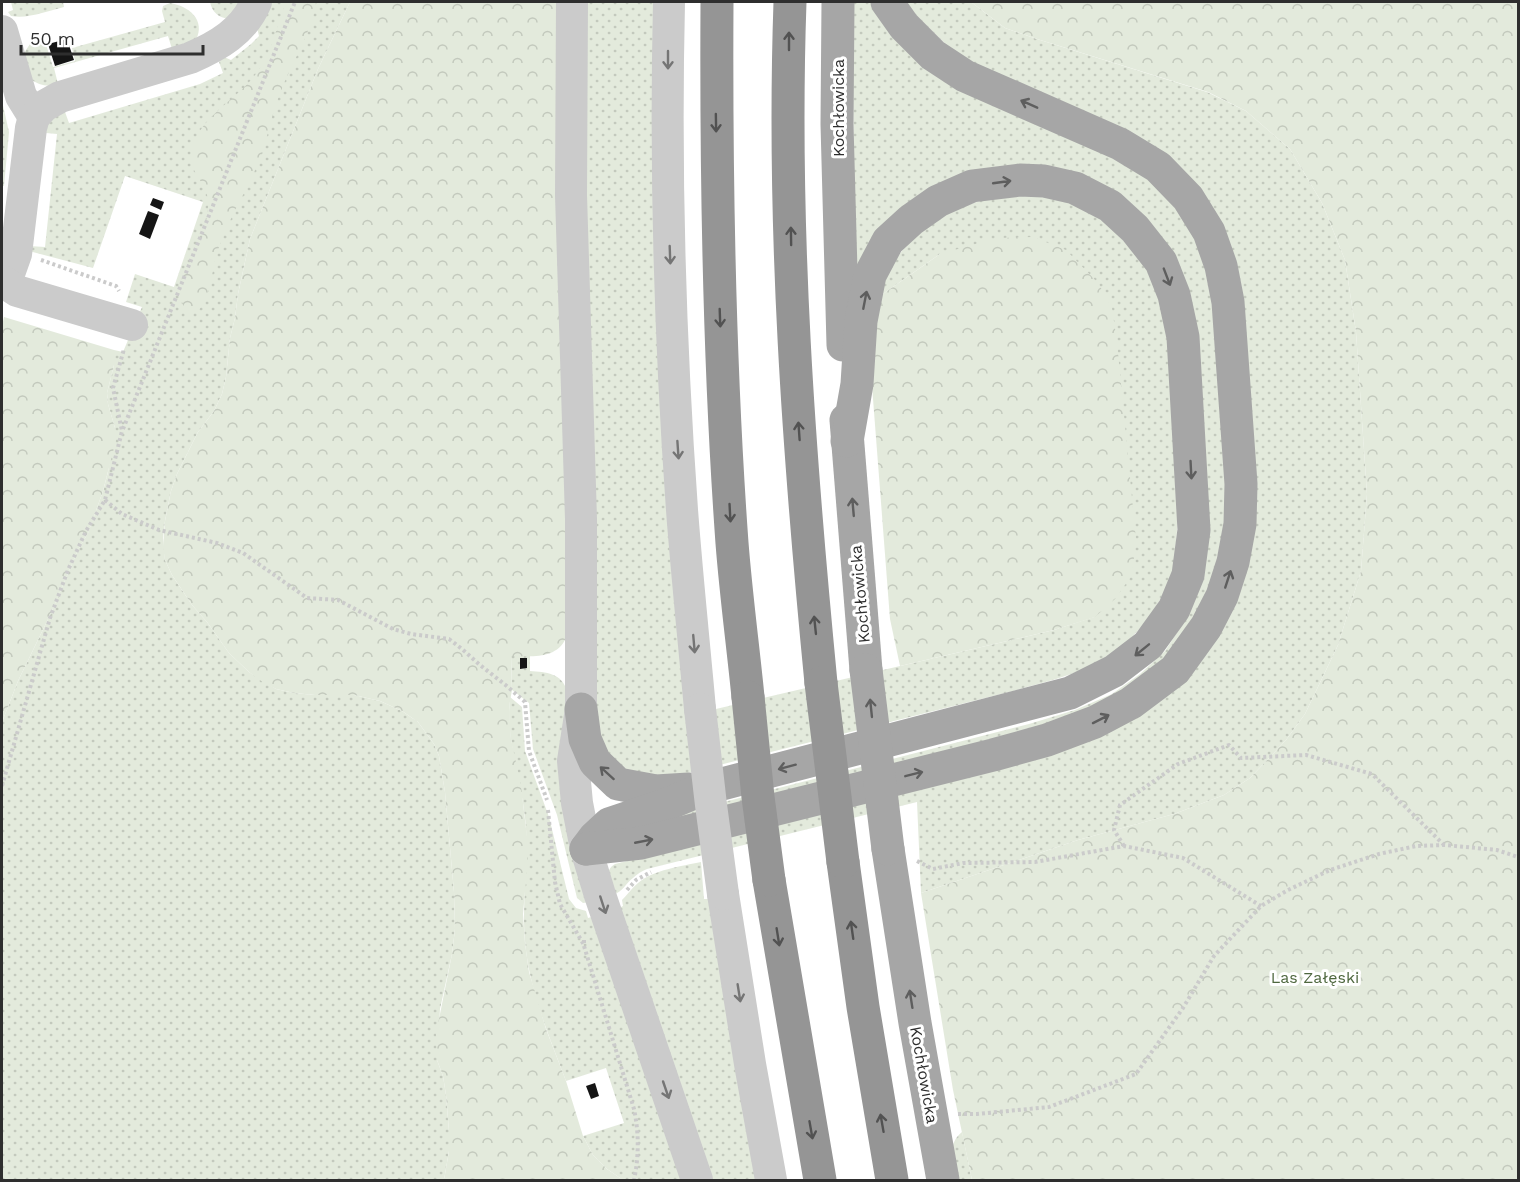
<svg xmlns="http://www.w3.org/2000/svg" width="1520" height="1182" font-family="'Work Sans',sans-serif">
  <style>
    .grass { fill: url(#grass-dots) }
    .forest { fill: url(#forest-crowns) }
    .building { fill: #151515 }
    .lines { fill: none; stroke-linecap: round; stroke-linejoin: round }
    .path { stroke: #cbcbcb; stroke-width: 4; stroke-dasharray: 3 3; stroke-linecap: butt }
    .minor { stroke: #cbcbcb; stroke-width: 32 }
    .major { stroke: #a6a6a6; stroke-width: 33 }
    .highway { stroke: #959595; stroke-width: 33 }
    .minor-bridge { stroke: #cbcbcb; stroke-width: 32 }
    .major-bridge { stroke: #a6a6a6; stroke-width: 33 }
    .highway-bridge { stroke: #959595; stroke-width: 33 }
    .oneway { stroke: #525252 }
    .oneway2 { stroke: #757575 }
    .oneway3 { stroke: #5e5e5e }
    .labels { text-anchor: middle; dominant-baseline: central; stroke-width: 6; stroke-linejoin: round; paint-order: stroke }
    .street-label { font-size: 16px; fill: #2e2e2e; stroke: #fff }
    .park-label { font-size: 16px; fill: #4e673e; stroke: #fff }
  </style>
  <defs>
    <pattern id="grass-dots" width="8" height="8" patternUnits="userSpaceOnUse" patternTransform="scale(1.5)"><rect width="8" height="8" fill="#e3eadc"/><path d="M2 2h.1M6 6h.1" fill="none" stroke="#c3c9bd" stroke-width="1.8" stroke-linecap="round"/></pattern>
    <pattern id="forest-crowns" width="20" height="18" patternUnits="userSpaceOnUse" patternTransform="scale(1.5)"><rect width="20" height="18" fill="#e3eadc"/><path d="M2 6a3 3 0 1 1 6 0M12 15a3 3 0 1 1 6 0" fill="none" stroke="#c3c9bd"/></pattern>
  </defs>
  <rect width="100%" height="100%" fill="#fff"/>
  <g class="grass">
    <path d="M 11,2 L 63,2 L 64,7 C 47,11 29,19 11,16 L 8,12 L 13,10 Z"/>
    <path d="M 210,2 L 247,2 L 228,19 C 218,17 212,12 210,2 Z"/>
    <polygon points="265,2 350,2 318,69 250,239 238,294 235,318 230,338 226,377 222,394 214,411 198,432 177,474 171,491 165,521 163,538 165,560 172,575 192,605 207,622 229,653 249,672 276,689 294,693 315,695 354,695 380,701 402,711 418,722 434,744 439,756 445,792 454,892 455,929 452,954 440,1009 437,1060 443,1076 446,1095 449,1131 449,1151 444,1180 2,1180 2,722 18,681 51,613 78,550 88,533 103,491 108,472 115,428 108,404 107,393 114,365 114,350 123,352 142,307 126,302 135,274 174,287 203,202 125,176 93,268 29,251 29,246 45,247 57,134 46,133 48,122 63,111 65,112 69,123 200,84 223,73 219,62 221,59 224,57 231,60 251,44 259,36 256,24"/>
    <path d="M 584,2 L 656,2 L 686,716 L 1054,630 L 1094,617 L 940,254 L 880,296 C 882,289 884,281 887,275 C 921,203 1022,174 1090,212 C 1107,222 1118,234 1130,248 C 1135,254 1141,259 1145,265 C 1153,277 1156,290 1160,303 C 1162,315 1167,327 1168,339 C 1172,362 1171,387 1173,411 C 1175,455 1181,499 1176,542 C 1175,551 1175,561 1173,569 C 1160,611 1133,644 1094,664 C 1070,677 1043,682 1017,690 L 656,781 L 640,781 L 597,745 L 585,210 Z"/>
    <polygon points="852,2 873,2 1072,135 1155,182 1197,236 1215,302 1228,505 1211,589 1171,654 1146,678 1076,717 638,831 689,811 1029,724 1075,710 1112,694 1140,674 1165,651 1187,617 1160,238 1013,166 855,269"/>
    <path d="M 902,2 L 971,2 L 1005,28 L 1037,39 L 1207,92 L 1246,111 L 1290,149 L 1322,203 L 1345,260 L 1356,332 L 1367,494 L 1361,571 L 1338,645 L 1305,714 L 1286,740 L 1250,778 L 1224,795 L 1174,814 L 1078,840 L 921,893 L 917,802 L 647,869 C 642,871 637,874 633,878 C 625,884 623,892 612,895 C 609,883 603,871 615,864 L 925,787 L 1081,744 L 1240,586 L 1211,210 L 956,54 Z"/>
    <path d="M 170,3 C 189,6 206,20 196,40 L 172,49 L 168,36 L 54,68 L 58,84 C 48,88 39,85 30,79 L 24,53 L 30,44 L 44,38 L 53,67 L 75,61 L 72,48 L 165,22 L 162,11 L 163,6 Z"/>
    <polygon points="2,101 9,132 4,186 2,186"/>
    <path d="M 511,656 L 530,656 L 530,671 C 546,672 562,673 567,691 L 590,902 L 583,903 L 577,898 L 557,815 L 533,749 L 529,703 L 512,690 Z"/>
    <path d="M 510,697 L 522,707 L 525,751 L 549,817 L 569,899 L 576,908 L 586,911 L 588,918 L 595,916 L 686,1180 L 623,1180 L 607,1169 L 593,1155 L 583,1136 L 624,1123 L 606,1068 L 566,1081 C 549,1036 529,990 525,941 C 521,900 530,860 525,818 C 521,778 505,738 510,697 Z"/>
    <path d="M 701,862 L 704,899 L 711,899 L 757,1180 L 710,1180 L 617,909 L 623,906 L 622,900 C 627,895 632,888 638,883 C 653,870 682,866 701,862 Z"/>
    <path d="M 962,1132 L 972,1180 L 956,1180 C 953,1162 946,1145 962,1132 Z"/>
  </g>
  <g class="forest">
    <path d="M 286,2 L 316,2 C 311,33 295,57 283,86 C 274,106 270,126 264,147 C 261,156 257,164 254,173 C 250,183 245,191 240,201 C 232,215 225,232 219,247 C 211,268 213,293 198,311 L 192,312 L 186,310 C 172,286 184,274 196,252 C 201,243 204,232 206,222 C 207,215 209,206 208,199 C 204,176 181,168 195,140 C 207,114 233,101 251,80 C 272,56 275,30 286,2 Z"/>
    <path d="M 350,2 L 559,2 L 565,352 L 566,638 C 556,660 531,656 511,656 L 512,690 L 509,707 L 511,739 L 521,786 L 527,837 L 528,858 L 523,914 L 525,943 L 529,972 L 546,1029 L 566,1081 L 583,1136 L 593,1155 L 607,1169 L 623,1180 L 444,1180 L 449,1151 L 449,1131 L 446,1095 L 443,1076 L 437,1060 L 436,1034 L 452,954 L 455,929 L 454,892 L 445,792 L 439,756 L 434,744 L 418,722 L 402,711 L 380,701 L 354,695 L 315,695 L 294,693 L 276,689 L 264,683 L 249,672 L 229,653 L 207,622 L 192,605 L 172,575 L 165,560 L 163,547 L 165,521 L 171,491 L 177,474 L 198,432 L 214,411 L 222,394 L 226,377 L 230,338 L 235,318 L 238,294 L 250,239 L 318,69 Z"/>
    <polygon points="971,2 1518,2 1518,1180 972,1180 953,1090 921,893 1078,840 1174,814 1224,795 1250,778 1286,740 1305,714 1338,645 1361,571 1367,494 1356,332 1345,260 1322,203 1290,149 1246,111 1208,92 1037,39 1005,28"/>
    <polygon points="1033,237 1066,250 1098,283 1112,308 1117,342 1136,540 1132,575 1115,599 1095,617 1054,630 900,666 890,619 871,373 880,296 940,254 997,238"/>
    <polygon points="4,317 114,350 114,365 107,393 108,404 115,428 116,440 103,491 88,533 78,550 51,613 18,681 2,722 2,326"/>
  </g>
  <g class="building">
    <polygon points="67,39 74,60 55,66 48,44"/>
    <polygon points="153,198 164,202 161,210 150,205"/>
    <polygon points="148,211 159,215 150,239 139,234"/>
    <polygon points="520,658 527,658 527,668 520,669"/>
    <polygon points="595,1083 599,1096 591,1099 586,1086"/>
  </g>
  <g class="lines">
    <g class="path">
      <polyline points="41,260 116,286 119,291"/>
      <polyline points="123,429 295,2"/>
      <polyline points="105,500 122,514 159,530 217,543 243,553 307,598 338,600 393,629 411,634 449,639 462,649 480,665 508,687 525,702 529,751 547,800"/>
      <polyline points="2,786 50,618 68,570 86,531 105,500 122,431 113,388 124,349"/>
      <polyline points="548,810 555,882 560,904 584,945"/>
      <polyline points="1124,846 1114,830 1120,805 1178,764 1229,745 1241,758 1306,755 1372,774 1444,845"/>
      <polyline points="917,861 933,869 963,863 1035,862 1124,846 1183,858 1261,906"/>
      <polyline points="627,890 636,880 651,872"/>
      <path d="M 584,940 L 584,946 L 634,1109 C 639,1133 639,1156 634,1180"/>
      <polyline points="958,1114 977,1114 1049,1107 1136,1074 1183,1008 1214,956 1261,906 1288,890 1330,870 1379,854 1416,846 1445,845 1497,850 1518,857"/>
    </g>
    <g class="minor">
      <polyline points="572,2 571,195 581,519 581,709 573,761 577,803 586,849 600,895 697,1180"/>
      <path d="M 669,2 C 665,171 670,341 682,510 C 687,576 694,643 700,709"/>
      <polyline points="2,31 21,96 34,117"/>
      <path d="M 2,279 L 10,271 L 16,254 L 31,128 L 34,117 L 44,106 L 60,97 L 190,58 C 218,46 244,31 256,2"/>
      <polyline points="2,281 17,291 132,325"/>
      <polyline points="723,894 750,1064 771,1180"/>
    </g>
    <g class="major">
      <polyline points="838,2 837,124 843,345"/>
      <polyline points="846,420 866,670"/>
      <polyline points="581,709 585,739 595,762 618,784 656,791 689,789"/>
      <polyline points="586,849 595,837 609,824 663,806 703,789 1070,693 1114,671 1148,645 1174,609 1188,575 1194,530 1183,337 1174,295 1161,262 1135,229 1110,206 1075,188 1044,181 1020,180 972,186 938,201 911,220 888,241 870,275 861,321 857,384 847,441"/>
      <polyline points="586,849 641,843 993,755 1047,740 1095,722 1131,703 1175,670 1206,627 1222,596 1233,562 1240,524 1241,484 1228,302 1221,266 1209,232 1188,198 1158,167 1120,144 965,76 933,55 904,26 887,2"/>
      <polyline points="888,849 915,1023 943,1180"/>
    </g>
    <g class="highway">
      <path d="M 717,2 C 716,182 719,363 732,543 C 736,595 743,646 748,697"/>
      <path d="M 790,2 C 782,229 799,457 821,683"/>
      <polyline points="843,862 863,1007 892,1180"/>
      <polyline points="769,880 820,1180"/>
    </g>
    <polyline class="minor-bridge" points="700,709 711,805 723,894"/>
    <polyline class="major-bridge" points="866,670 888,849"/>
    <g class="highway-bridge">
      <polyline points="821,683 843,862"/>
      <polyline points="748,697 758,797 769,880"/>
    </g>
  </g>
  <defs><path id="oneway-shaft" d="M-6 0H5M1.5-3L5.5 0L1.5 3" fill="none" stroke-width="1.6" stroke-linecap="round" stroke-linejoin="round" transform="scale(1.5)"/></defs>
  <g class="oneway">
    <use href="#oneway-shaft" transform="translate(789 41) rotate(-90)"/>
    <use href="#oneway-shaft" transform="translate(716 123) rotate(89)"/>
    <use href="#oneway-shaft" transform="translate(791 236) rotate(-91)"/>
    <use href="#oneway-shaft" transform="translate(720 318) rotate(88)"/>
    <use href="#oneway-shaft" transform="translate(799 431) rotate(-94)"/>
    <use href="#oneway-shaft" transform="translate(730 513) rotate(87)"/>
    <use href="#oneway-shaft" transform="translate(815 625) rotate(-96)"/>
    <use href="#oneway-shaft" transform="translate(852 930) rotate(-98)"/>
    <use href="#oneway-shaft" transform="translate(778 937) rotate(81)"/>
    <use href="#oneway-shaft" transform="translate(882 1123) rotate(-100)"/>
    <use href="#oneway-shaft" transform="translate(811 1130) rotate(80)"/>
  </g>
  <g class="oneway2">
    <use href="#oneway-shaft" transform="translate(668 60) rotate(90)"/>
    <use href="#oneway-shaft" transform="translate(670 255) rotate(88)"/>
    <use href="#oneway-shaft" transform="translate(678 450) rotate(86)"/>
    <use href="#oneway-shaft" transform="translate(694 644) rotate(85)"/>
    <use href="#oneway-shaft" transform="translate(603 905) rotate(72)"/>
    <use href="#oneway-shaft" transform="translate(739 993) rotate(81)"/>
    <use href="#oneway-shaft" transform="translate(666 1090) rotate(71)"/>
  </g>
  <g class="oneway3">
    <use href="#oneway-shaft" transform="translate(1029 104) rotate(-156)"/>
    <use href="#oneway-shaft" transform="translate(1002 182) rotate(-8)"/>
    <use href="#oneway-shaft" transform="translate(1167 277) rotate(69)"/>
    <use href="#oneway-shaft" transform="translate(865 300) rotate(-79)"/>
    <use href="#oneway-shaft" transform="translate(1191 470) rotate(87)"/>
    <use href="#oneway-shaft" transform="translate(853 507) rotate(-95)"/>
    <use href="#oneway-shaft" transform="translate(1228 579) rotate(-72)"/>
    <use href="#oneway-shaft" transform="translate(1142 650) rotate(141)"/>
    <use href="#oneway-shaft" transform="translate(871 708) rotate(-96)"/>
    <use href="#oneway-shaft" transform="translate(1101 719) rotate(-27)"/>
    <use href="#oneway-shaft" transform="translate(787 767) rotate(165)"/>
    <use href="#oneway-shaft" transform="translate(607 773) rotate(-138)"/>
    <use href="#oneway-shaft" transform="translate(914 774) rotate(-14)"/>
    <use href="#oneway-shaft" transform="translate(644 841) rotate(-11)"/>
    <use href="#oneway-shaft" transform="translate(911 999) rotate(-99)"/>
  </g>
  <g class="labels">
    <g class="street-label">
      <text transform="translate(838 108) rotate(-90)">Kochłowicka</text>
      <text transform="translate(860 594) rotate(-95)">Kochłowicka</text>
      <text transform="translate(924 1075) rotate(80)">Kochłowicka</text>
    </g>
    <g class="park-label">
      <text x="1315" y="977">Las Załęski</text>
    </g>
  </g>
  <rect width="1520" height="1182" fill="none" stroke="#2e2e2e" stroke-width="6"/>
  <path d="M21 45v9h182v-9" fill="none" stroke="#2e2e2e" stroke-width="3"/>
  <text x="30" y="45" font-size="18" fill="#2e2e2e" stroke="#ffffff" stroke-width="4.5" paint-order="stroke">50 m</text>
</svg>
